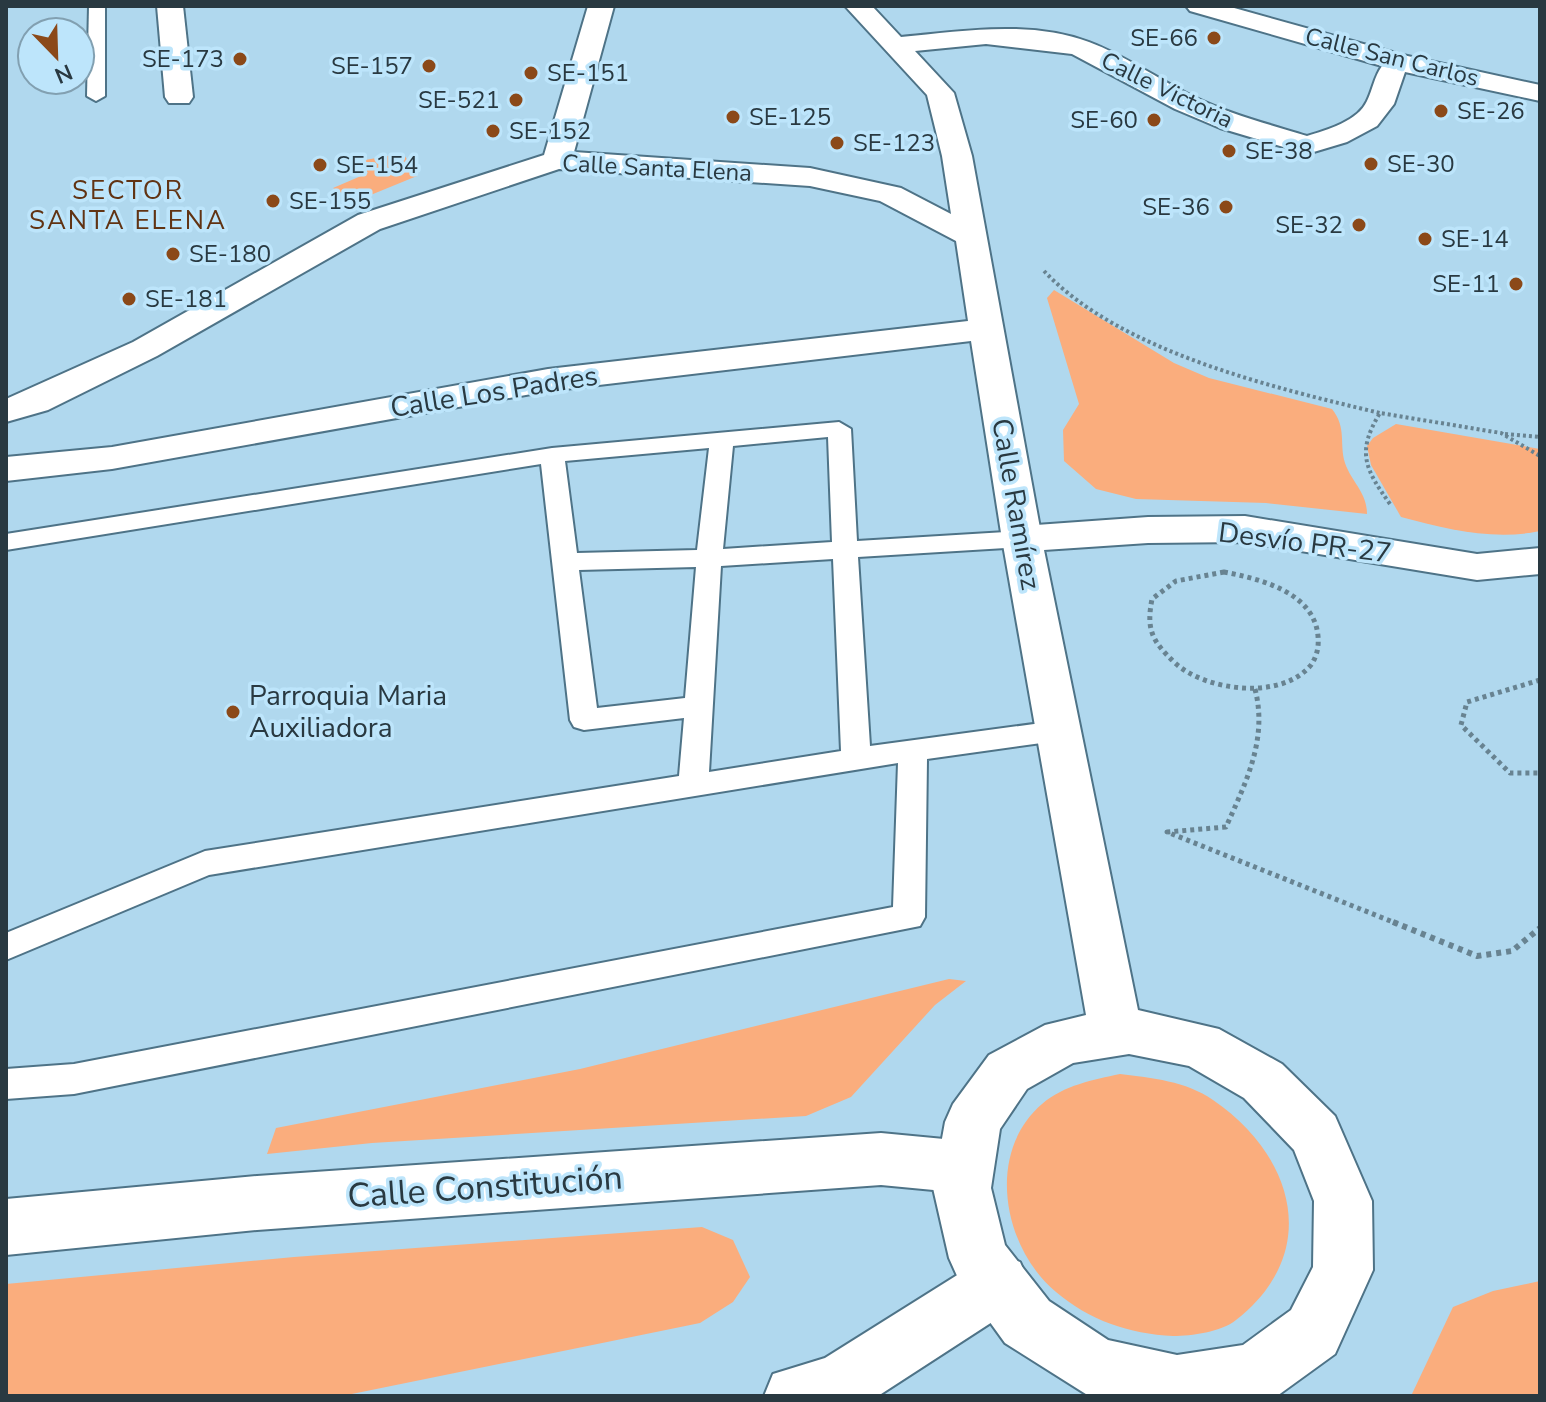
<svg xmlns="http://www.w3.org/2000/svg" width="1546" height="1402" font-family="'Nunito Sans',sans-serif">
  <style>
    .green { fill: #faad7d }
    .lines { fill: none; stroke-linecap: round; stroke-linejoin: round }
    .service-casing { stroke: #4e7387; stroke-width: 4 }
    .minor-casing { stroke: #4e7387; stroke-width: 4 }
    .tertiary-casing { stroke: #4e7387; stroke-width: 4 }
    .path-far2 { stroke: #688391; stroke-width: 4; stroke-dasharray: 3 3; stroke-linecap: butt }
    .path-far1 { stroke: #688391; stroke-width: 5; stroke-dasharray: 4 4; stroke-linecap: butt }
    .path { stroke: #688391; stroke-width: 6; stroke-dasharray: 5 5; stroke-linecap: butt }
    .service { fill: #fff; fill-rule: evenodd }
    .minor { fill: #fff; fill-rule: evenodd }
    .tertiary { fill: #fff; fill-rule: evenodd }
    .poi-dot { fill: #8b4919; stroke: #bde5fb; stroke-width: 3 }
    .labels { text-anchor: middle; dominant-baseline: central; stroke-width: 7; stroke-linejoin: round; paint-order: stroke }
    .far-poi-label { font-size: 24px; fill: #293941; stroke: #bde5fb; text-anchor: start }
    .far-street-label { font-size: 24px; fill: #293941; stroke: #bde5fb }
    .far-neighbourhood-label { font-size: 26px; letter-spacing: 2px; fill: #613313; stroke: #bde5fb }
    .street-label { font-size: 28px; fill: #293941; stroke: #bde5fb }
    .poi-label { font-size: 28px; fill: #293941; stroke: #bde5fb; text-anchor: start }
    .near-street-label { font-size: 34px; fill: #293941; stroke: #bde5fb }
  </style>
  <rect width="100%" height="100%" fill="#b0d8ee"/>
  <g class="green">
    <polygon points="403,153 417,176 356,201 333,188 368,173 360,161"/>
    <path d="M 1054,290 L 1174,363 L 1209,378 L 1332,409 C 1347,428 1339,443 1345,463 C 1352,483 1367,492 1367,514 L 1266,503 L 1136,499 L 1096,489 L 1064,461 L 1063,430 L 1079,404 L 1047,298 Z"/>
    <path d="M 1396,424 L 1540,449 L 1540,531 C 1494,541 1446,529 1401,517 L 1371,465 L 1367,446 L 1373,438 Z"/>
    <polygon points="949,979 966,981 935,1005 851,1097 806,1116 372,1143 267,1154 276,1128 580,1069"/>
    <path d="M 1120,1074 C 1152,1078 1186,1081 1213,1100 C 1295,1156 1322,1253 1236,1320 C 1221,1332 1192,1336 1173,1336 C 1129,1334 1089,1320 1056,1292 C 1003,1248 985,1153 1042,1104 C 1064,1085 1093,1080 1120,1074 Z"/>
    <polygon points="702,1227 733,1240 750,1277 733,1302 700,1323 342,1396 6,1396 6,1284 294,1257"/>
    <polygon points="1540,1281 1540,1396 1411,1396 1453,1307 1493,1291"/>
  </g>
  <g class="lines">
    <g class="service-casing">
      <g id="service">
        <polygon points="89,6 105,6 105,96 96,101 87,96"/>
        <path d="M 839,422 L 851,429 L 857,541 L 1022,531 L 1031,533 L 1035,539 L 1031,545 L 1022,547 L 858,557 L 870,746 L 1056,721 L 1066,724 L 1070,731 L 1066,738 L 1056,741 L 927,759 L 925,917 L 920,926 L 74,1094 L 6,1099 L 6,1069 L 74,1064 L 893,907 L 898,763 L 209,875 L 6,960 L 6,933 L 205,851 L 679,776 L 684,718 L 584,730 L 574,727 L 570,720 L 541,464 L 6,550 L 6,534 L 552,448 ZM 828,437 L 832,542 L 723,549 L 733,446 ZM 709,448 L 697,550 L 577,553 L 565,461 ZM 833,559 L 841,751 L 709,772 L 721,566 ZM 696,567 L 685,698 L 597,708 L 579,570 Z"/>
      </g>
    </g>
    <g class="minor-casing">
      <g id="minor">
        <polygon points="157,6 183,6 193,97 189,103 169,103 165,97"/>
        <path d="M 588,6 L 614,6 L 574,152 L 810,168 L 901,188 L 951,214 L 942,156 L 927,95 L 845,6 L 872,6 L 901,37 C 962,31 1030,20 1089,42 C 1124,55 1158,79 1192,96 C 1229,114 1268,124 1307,136 C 1327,130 1358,121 1367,101 C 1373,89 1374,77 1382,66 L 1190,11 L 1186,6 L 1227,6 L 1403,55 L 1540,85 L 1540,101 L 1405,72 L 1394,104 L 1377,126 L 1347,142 L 1307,154 L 1220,128 L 1175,109 L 1072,54 L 986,44 L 915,51 L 954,93 L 972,156 L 1042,539 L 1036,548 L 1022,552 L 1008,548 L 1002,539 L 971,341 L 548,391 L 112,469 L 6,481 L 6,457 L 112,447 L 548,369 L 968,321 L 956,241 L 880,201 L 810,186 L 559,169 L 380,229 L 157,356 L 48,410 L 6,422 L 6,399 L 133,342 L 358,215 L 544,155 Z"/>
        <polygon points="881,1133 965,1141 985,1148 993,1167 985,1186 965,1193 881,1185 257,1230 6,1255 6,1199 257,1176"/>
        <polygon points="999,1254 1020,1262 1029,1283 1020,1304 878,1396 764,1396 773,1374 825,1358 978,1262"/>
      </g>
    </g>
    <g class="tertiary-casing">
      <path id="tertiary" d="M 1245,516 L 1477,554 L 1540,548 L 1540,574 L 1477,580 L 1245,542 L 1148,543 L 1044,550 L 1138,1010 L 1219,1029 L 1282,1064 L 1335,1116 L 1372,1201 L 1373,1270 L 1335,1354 L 1277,1396 L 1089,1396 L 1005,1343 L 958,1278 L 949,1258 L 933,1188 L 945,1122 L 953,1104 L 989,1055 L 1045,1025 L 1086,1015 L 1002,539 L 1008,530 L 1022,526 L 1148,517 ZM 1129,1054 L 1189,1066 L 1244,1098 L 1294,1150 L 1314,1201 L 1313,1267 L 1291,1310 L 1243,1345 L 1177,1355 L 1108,1340 L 1049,1301 L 1005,1245 L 991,1188 L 1000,1129 L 1027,1089 L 1073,1063 Z"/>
    </g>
    <g class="path-far2">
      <path d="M 1044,271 C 1120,352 1275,388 1380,413"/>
      <polyline points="1505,434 1540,437"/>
      <path d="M 1390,504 C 1365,469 1356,452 1380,413 L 1501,433 L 1540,456"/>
    </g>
    <g class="path-far1">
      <path d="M 1224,572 C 1260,579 1314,592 1318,636 C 1319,647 1317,656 1311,665 C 1281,701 1206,691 1175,663 C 1152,641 1146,630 1152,599 L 1176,581 Z"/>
      <polyline points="1540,680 1467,702 1461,725 1510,773 1540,773"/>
      <path d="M 1255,689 C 1268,739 1246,782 1226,827 L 1167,832 L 1398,924"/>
    </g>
    <polyline class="path" points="1393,922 1477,956 1512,951 1540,928"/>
    <use href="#service" class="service"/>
    <use href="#minor" class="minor"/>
    <use href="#tertiary" class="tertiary"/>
  </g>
  <g class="poi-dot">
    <circle cx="1214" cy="38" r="8"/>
    <circle cx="240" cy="59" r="8"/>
    <circle cx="429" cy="66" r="8"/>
    <circle cx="531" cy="73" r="8"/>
    <circle cx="516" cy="100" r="8"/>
    <circle cx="1441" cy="111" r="8"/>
    <circle cx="733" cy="117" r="8"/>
    <circle cx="1154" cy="120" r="8"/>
    <circle cx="493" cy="131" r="8"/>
    <circle cx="837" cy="143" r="8"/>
    <circle cx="1229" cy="151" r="8"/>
    <circle cx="1371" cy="164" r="8"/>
    <circle cx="320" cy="165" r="8"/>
    <circle cx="273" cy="201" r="8"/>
    <circle cx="1226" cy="207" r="8"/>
    <circle cx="1359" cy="225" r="8"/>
    <circle cx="1425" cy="239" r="8"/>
    <circle cx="173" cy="254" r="8"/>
    <circle cx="1516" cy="284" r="8"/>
    <circle cx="129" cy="299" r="8"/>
    <circle cx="233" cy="712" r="8"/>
  </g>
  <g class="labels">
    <g class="far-poi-label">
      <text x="1198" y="38" text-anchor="end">SE-66</text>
      <text x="224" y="59" text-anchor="end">SE-173</text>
      <text x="413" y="66" text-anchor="end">SE-157</text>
      <text x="547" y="73">SE-151</text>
      <text x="500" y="100" text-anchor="end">SE-521</text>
      <text x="1457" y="111">SE-26</text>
      <text x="749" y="117">SE-125</text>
      <text x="1138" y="120" text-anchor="end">SE-60</text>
      <text x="509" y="131">SE-152</text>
      <text x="853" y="143">SE-123</text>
      <text x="1245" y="151">SE-38</text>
      <text x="1387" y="164">SE-30</text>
      <text x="336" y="165">SE-154</text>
      <text x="289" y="201">SE-155</text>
      <text x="1210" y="207" text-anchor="end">SE-36</text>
      <text x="1343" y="225" text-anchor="end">SE-32</text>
      <text x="1441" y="239">SE-14</text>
      <text x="189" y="254">SE-180</text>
      <text x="1500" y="284" text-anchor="end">SE-11</text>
      <text x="145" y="299">SE-181</text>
    </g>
    <g class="far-street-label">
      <text transform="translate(1392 57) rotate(14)">Calle San Carlos</text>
      <text transform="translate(1167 90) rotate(26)">Calle Victoria</text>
      <text transform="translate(657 168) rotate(3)">Calle Santa Elena</text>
    </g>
    <g class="far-neighbourhood-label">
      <text x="128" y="190">SECTOR<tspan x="128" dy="30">SANTA ELENA</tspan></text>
    </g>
    <g class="street-label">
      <text transform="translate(494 392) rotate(-9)">Calle Los Padres</text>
      <text transform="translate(1016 504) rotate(80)">Calle Ramírez</text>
      <text transform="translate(1305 543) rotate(7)">Desvío PR-27</text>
    </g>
    <g class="poi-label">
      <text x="249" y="696">Parroquia Maria<tspan x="249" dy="32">Auxiliadora</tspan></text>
    </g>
    <g class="near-street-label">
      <text transform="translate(485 1187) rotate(-4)">Calle Constitución</text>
    </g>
  </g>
  <rect width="1546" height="1402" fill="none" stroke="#293941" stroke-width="16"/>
  <g transform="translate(56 56) rotate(157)"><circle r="38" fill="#bde5fb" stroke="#82a0b1" stroke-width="2"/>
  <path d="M0-6L14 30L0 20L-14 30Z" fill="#8b4919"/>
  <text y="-12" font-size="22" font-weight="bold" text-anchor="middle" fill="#293941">N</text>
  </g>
</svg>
